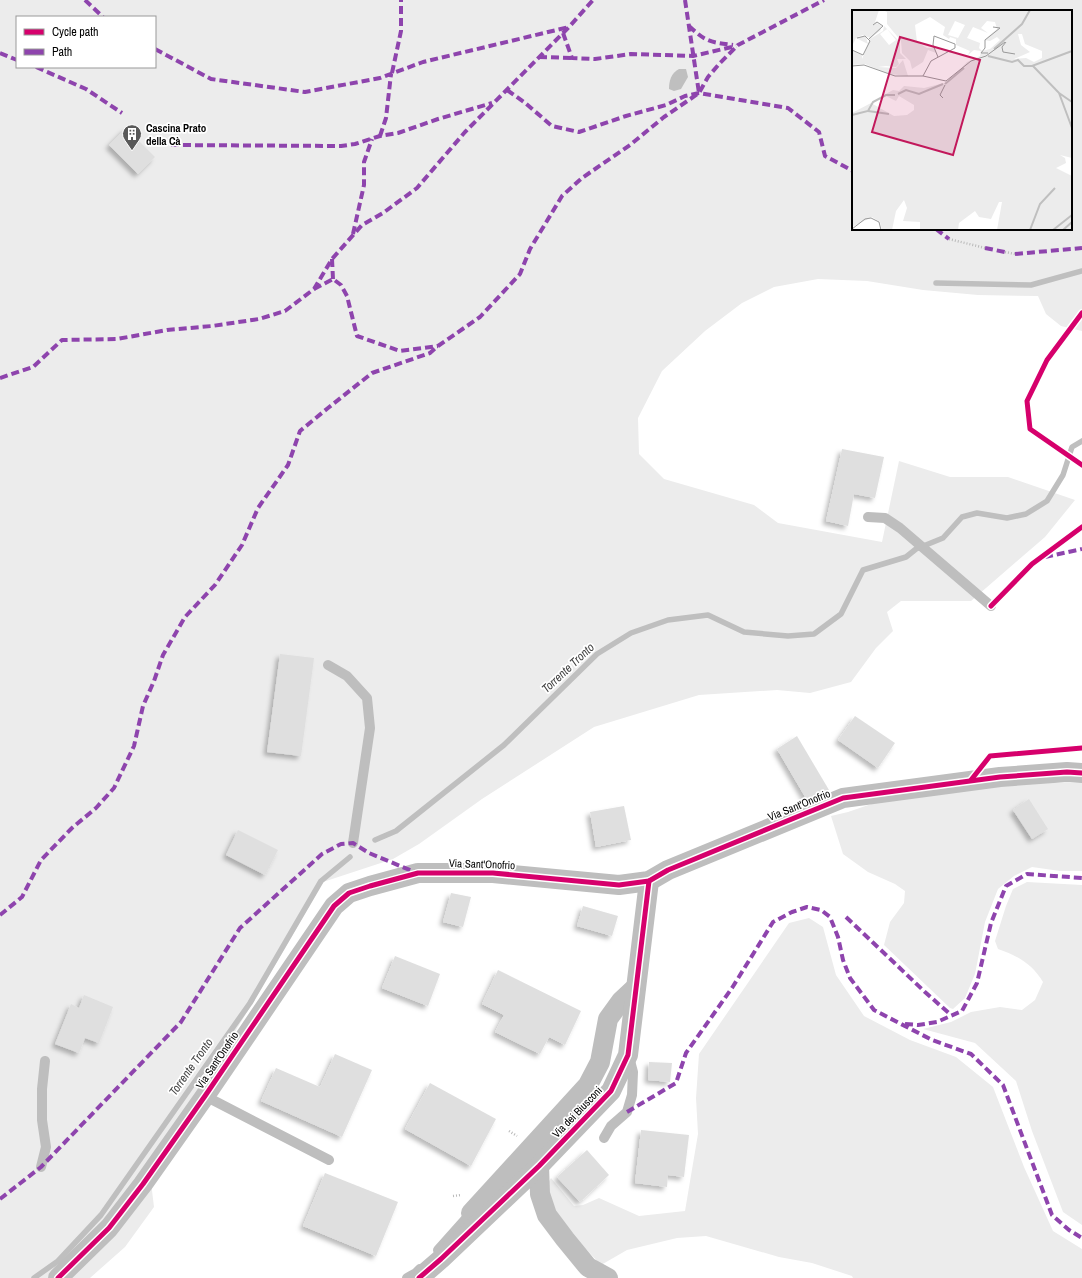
<svg xmlns="http://www.w3.org/2000/svg" width="1082" height="1278" font-family="'Archivo Narrow',sans-serif">
  <style>
    .green { fill: #ececec; fill-rule: evenodd }
    .water { fill: #bfbfbf }
    .lines { fill: none; stroke-linecap: round; stroke-linejoin: round }
    .stream { stroke: #bfbfbf; stroke-width: 5.5 }
    .building { fill: #dfdfdf; filter: url(#shadow) }
    .path { stroke: #b9b9b9; stroke-width: 2.5; stroke-dasharray: 1 2; stroke-linecap: butt }
    .service { stroke: #bebebe; stroke-width: 10 }
    .minor { stroke: #bebebe; stroke-width: 20 }
    .quiet { stroke: #8e44ad; stroke-width: 4; stroke-dasharray: 8 4; stroke-linecap: butt }
    .cycleway-casing { stroke: #fff; stroke-width: 8 }
    .cycleway { stroke: #d6006c; stroke-width: 5 }
    .labels { text-anchor: middle; dominant-baseline: central; stroke-width: 3.5; stroke-linejoin: round; paint-order: stroke }
    .poi-label { font-size: 11px; font-weight: bold; fill: #000; stroke: #fff; text-anchor: start }
    .street-label { font-size: 11px; fill: #000; stroke: #fff }
    .water-label { font-size: 12px; font-style: italic; fill: #444; stroke: #fff }
    .inset-river { fill: none; stroke: #bfbfbf; stroke-width: 2 }
    .inset-road { fill: none; stroke: #999; stroke-width: 1 }
    .view { fill: #c2185b; fill-opacity: 0.15; stroke: #c2185b; stroke-width: 2 }
    .inset-edge { fill: none; stroke: #000; stroke-width: 2 }
  </style>
  <defs>
    <filter id="shadow"><feDropShadow dx="-3.5" dy="3.5" stdDeviation="2" flood-color="#0004"/></filter>
  </defs>
  <rect width="100%" height="100%" fill="#fff"/>
  <g class="green">
    <path d="M 0,0 L 1082,0 L 1082,331 L 1061,326 L 1046,314 L 1038,296 L 978,295 L 923,290 L 867,281 L 818,279 L 774,287 L 742,303 L 705,331 L 662,371 L 638,418 L 639,454 L 664,479 L 754,505 L 778,523 L 882,542 L 899,461 L 950,477 L 1008,477 L 1075,500 L 1045,537 L 971,601 L 901,601 L 887,612 L 893,631 L 876,648 L 851,682 L 810,693 L 777,690 L 699,695 L 594,727 L 482,799 L 419,844 L 393,859 L 323,882 C 268,979 211,1074 149,1166 L 154,1207 L 125,1247 L 90,1278 L 0,1278 ZM 853,11 L 1071,11 L 1071,229 L 853,229 ZM 17,17 L 155,17 L 155,67 L 17,67 Z"/>
    <polygon points="1022,783 1082,783 1082,871 1060,871 1032,867 1014,876 998,889 985,922 975,974 965,998 953,1009 950,1008 884,945 890,922 904,903 905,891 895,884 868,872 843,854 831,816 848,812 886,799"/>
    <path d="M 1027,882 L 1082,885 L 1082,1225 L 1063,1212 L 1032,1131 L 1016,1081 L 975,1043 L 923,1029 L 951,1022 L 971,1012 L 1000,1007 L 1022,1010 L 1035,1000 L 1043,982 C 1032,964 1018,956 998,949 L 995,941 L 1006,906 L 1013,889 Z"/>
    <polygon points="809,918 823,927 836,975 864,1016 910,1040 956,1057 993,1087 1024,1167 1053,1231 1082,1249 1082,1278 853,1278 852,1276 812,1263 779,1257 706,1236 677,1238 627,1250 601,1265 554,1215 545,1188 551,1178 574,1206 583,1205 599,1198 639,1216 685,1211 698,1134 696,1098 699,1054 789,923"/>
  </g>
  <path class="water" d="M 679,69 L 686,69 L 688,77 L 681,89 L 674,91 L 669,89 C 669,81 671,73 679,69 Z"/>
  <g class="lines">
    <g class="stream">
      <polyline points="936,283 1031,285 1082,271"/>
      <polyline points="375,840 396,831 504,745 597,654 631,633 668,620 708,615 744,632 788,636 814,634 841,614 863,570 906,557 916,549 943,538 962,517 977,513 1007,518 1026,514 1047,501 1063,475 1072,447 1082,441"/>
      <polyline points="34,1278 58,1261 101,1215 250,1003 321,881 350,857"/>
    </g>
  </g>
  <g class="building">
    <polygon points="126,128 155,157 138,174 109,145"/>
    <polygon points="842,449 884,457 875,498 854,494 848,526 826,521"/>
    <polygon points="280,654 314,658 301,756 267,752"/>
    <polygon points="855,716 895,743 878,768 838,740"/>
    <polygon points="797,736 829,790 807,800 777,749"/>
    <polygon points="1029,799 1048,829 1032,839 1013,810"/>
    <polygon points="624,806 631,840 596,847 590,812"/>
    <polygon points="238,830 278,850 265,875 226,855"/>
    <polygon points="451,893 471,897 463,927 443,922"/>
    <polygon points="583,906 618,916 612,936 577,926"/>
    <polygon points="395,956 440,974 428,1006 382,988"/>
    <polygon points="498,970 581,1011 565,1045 549,1037 540,1054 495,1032 504,1015 482,1004"/>
    <polygon points="84,995 113,1007 99,1043 85,1038 79,1053 55,1044 71,1004 79,1008"/>
    <polygon points="335,1054 372,1070 342,1137 261,1101 276,1068 320,1087"/>
    <polygon points="649,1062 672,1063 670,1082 648,1080"/>
    <polygon points="430,1083 496,1119 471,1166 405,1129"/>
    <polygon points="641,1130 689,1135 684,1177 668,1175 667,1187 635,1183"/>
    <polygon points="587,1150 609,1175 580,1202 557,1177"/>
    <polygon points="325,1173 398,1202 376,1256 303,1226"/>
  </g>
  <g class="lines">
    <g class="path">
      <polyline points="949,239 985,248"/>
      <polyline points="1005,252 1015,254"/>
      <polyline points="509,1131 517,1136"/>
      <polyline points="453,1196 461,1195"/>
    </g>
    <g class="service">
      <polyline points="868,517 885,518 900,528 991,606"/>
      <polyline points="328,665 347,676 367,698 370,728 353,843"/>
      <polyline points="205,1096 329,1160"/>
      <polyline points="604,1138 611,1126 627,1112 632,1095 633,1072 629,1057"/>
      <polyline points="41,1167 46,1147 42,1120 42,1089 45,1061"/>
      <polyline points="438,1250 471,1213"/>
      <polyline points="407,1278 416,1273 420,1269"/>
    </g>
    <g class="minor">
      <polyline points="539,1166 540,1194 547,1215 565,1239 588,1267 608,1278"/>
      <polyline points="471,1213 588,1085 600,1062 608,1019 621,1001 636,987"/>
      <polyline points="58,1278 109,1228 143,1184 205,1096 334,906 349,893 370,886 418,873 493,873 619,885 649,881 668,870 843,798 1000,777 1067,772 1082,773"/>
      <polyline points="419,1278 441,1259 539,1166 611,1091 628,1055 649,881"/>
    </g>
    <g class="quiet">
      <polyline points="85,0 103,17"/>
      <polyline points="685,0 699,93"/>
      <path d="M 689,26 C 706,42 710,42 733,45"/>
      <polyline points="563,33 572,58 595,59 631,54 693,56 736,46"/>
      <polyline points="155,49 211,79 305,92 380,78 423,62 569,27"/>
      <polyline points="0,53 17,60"/>
      <polyline points="539,57 572,58"/>
      <polyline points="36,67 86,89 122,113"/>
      <polyline points="392,73 401,31 401,0"/>
      <polyline points="507,90 524,102 552,126 579,132 626,116 666,105 685,96 699,93 788,108 819,132 825,156 853,171"/>
      <polyline points="380,136 386,118 391,74"/>
      <polyline points="171,145 341,146 355,144 380,136 398,133 438,119 492,103"/>
      <polyline points="936,229 949,239"/>
      <polyline points="353,234 364,185 364,162 372,139"/>
      <polyline points="985,248 1005,252"/>
      <polyline points="1015,254 1082,248"/>
      <polyline points="332,259 333,279"/>
      <polyline points="314,289 333,279 341,285 347,296 357,336 400,351 438,346"/>
      <polyline points="0,378 33,367 62,340 117,339 167,330 212,326 259,319 285,311 314,289 332,259 362,225 383,213 417,188 465,132 569,27 593,0"/>
      <polyline points="1045,557 1082,549"/>
      <polyline points="0,915 22,897 41,860 72,828 96,808 114,788 134,746 143,706 154,681 163,655 185,617 215,585 242,545 258,508 288,465 300,431 328,408 372,373 430,353 438,346 480,317 520,274 530,249 562,196 582,178 630,145 664,117 699,93 708,77 720,63 738,45 824,0"/>
      <polyline points="846,917 925,992 951,1015"/>
      <polyline points="905,1024 918,1025 937,1022 962,1011 977,983 991,923 1006,886 1027,874 1082,878"/>
      <polyline points="627,1112 676,1083 686,1053 732,988 773,922 792,912 807,907 821,910 830,917 838,937 843,960 850,978 874,1010 932,1040 971,1054 1003,1085 1052,1215 1069,1230 1082,1238"/>
      <polyline points="0,1199 41,1167 181,1022 240,928 322,854 341,844 353,843 369,853 417,873"/>
    </g>
    <g class="cycleway-casing">
      <g id="cycleway">
        <polyline points="1082,313 1047,360 1027,401 1030,429 1082,465"/>
        <polyline points="991,606 1032,564 1082,527"/>
        <polyline points="971,780 990,756 1082,748"/>
        <polyline points="58,1278 109,1228 143,1184 205,1096 334,906 349,893 370,886 418,873 493,873 619,885 649,881 668,870 843,798 1000,777 1067,772 1082,773"/>
        <polyline points="419,1278 441,1259 539,1166 611,1091 628,1055 649,881"/>
      </g>
    </g>
    <use href="#cycleway" class="cycleway"/>
  </g>
  <defs>
    <g id="building-pin" transform="scale(1)"><path d="M0 17L-7.5 6A9.5 9.5 0 1 1 7.5 6Z" fill="#595959" stroke="#fff"/><path d="M-4-6H4V6H1V3H-1V6H-4ZM-2.5-4.3h1.7v1.8h-1.7ZM.8-4.3h1.7v1.8H.8ZM-2.5-1h1.7V.8h-1.7ZM.8-1h1.7V.8H.8Z" fill="#fff"/></g>
  </defs>
  <g fill-rule="evenodd">
    <use href="#building-pin" x="132" y="134"/>
  </g>
  <g class="labels">
    <g class="poi-label">
      <text x="146" y="128">Cascina Prato<tspan x="146" dy="13">della Cà</tspan></text>
    </g>
    <g class="street-label">
      <text transform="translate(799 805) rotate(-22)">Via Sant'Onofrio</text>
      <text transform="translate(482 864) rotate(2)">Via Sant'Onofrio</text>
      <text transform="translate(217 1060) rotate(-56)">Via Sant'Onofrio</text>
      <text transform="translate(577 1112) rotate(-46)">Via dei Biusconi</text>
    </g>
    <g class="water-label">
      <text transform="translate(568 668) rotate(-43)">Torrente Tronto</text>
      <text transform="translate(191 1067) rotate(-55)">Torrente Tronto</text>
    </g>
  </g>
  <g transform="translate(852 10)">
    <rect width="220" height="220" fill="#fff"/>
    <path d="M 0,0 L 27,0 L 23,12 L 30,16 L 28,21 L 18,28 L 11,25 L 5,27 L 14,27 L 16,34 L 4,28 L 0,36 ZM 31,0 L 220,0 L 220,148 L 208,145 L 213,148 L 214,153 L 204,158 L 220,166 L 220,220 L 145,220 L 150,192 L 147,192 L 139,209 L 127,207 L 123,201 L 107,213 L 106,220 L 68,220 L 68,212 L 51,211 L 55,198 L 52,190 L 44,201 L 40,220 L 30,220 L 28,212 L 20,207 L 0,217 L 0,103 L 19,93 L 42,106 L 55,105 L 62,100 L 62,95 L 47,86 L 44,91 L 32,85 L 41,80 L 47,81 L 52,76 L 72,78 L 96,72 L 115,52 L 128,46 L 129,41 L 122,40 L 116,45 L 118,41 L 104,35 L 104,29 L 98,27 L 97,29 L 91,25 L 93,17 L 78,7 L 63,15 L 65,32 L 75,38 L 83,38 L 84,43 L 76,40 L 71,52 L 60,59 L 58,51 L 50,43 L 49,31 L 35,14 L 35,2 ZM 103,11 L 113,15 L 106,28 L 96,25 ZM 135,11 L 143,12 L 145,19 L 132,30 L 138,31 L 145,27 L 148,30 L 138,39 L 130,41 L 127,38 L 128,33 L 115,28 L 121,17 L 136,23 L 129,18 ZM 166,24 L 170,24 L 173,34 L 190,41 L 190,48 L 182,52 L 174,48 L 162,49 L 178,42 L 169,35 ZM 32,16 L 48,32 L 48,43 L 54,49 L 45,49 L 47,54 L 44,57 L 34,56 L 26,57 L 44,58 L 51,50 L 56,66 L 37,64 L 13,54 L 0,55 L 0,40 L 10,45 L 10,49 L 18,29 L 31,21 ZM 35,19 L 44,30 L 37,35 L 28,24 Z" fill="#ececec" fill-rule="evenodd"/>
    <path class="inset-river" d="M 142,39 L 170,14 L 178,0M 136,46 L 160,52 L 166,50 L 172,56 L 180,56 L 220,41M 181,56 L 207,83 L 220,92M 93,74 L 112,58M 207,83 L 220,118M 46,84 L 54,80 L 67,84 L 91,74M 16,101 L 37,104M 0,105 L 16,101 L 21,92 L 34,85 L 43,85M 178,220 L 188,194 L 203,178M 201,220 L 220,205M 211,220 L 220,212"/>
    <path class="inset-road" d="M 17,29 L 31,16 L 25,12 L 21,15M 154,32 L 150,37 L 151,42 L 163,44M 0,40 L 11,45 L 18,31 L 13,26 L 5,28M 136,43 L 129,43 L 133,38 L 133,30 L 148,18 L 141,17M 0,56 L 12,55 L 43,66 L 71,66 L 94,71 L 119,51 L 134,46 L 153,32M 71,66 L 79,51 L 103,38 L 103,34 L 82,26 L 81,35 L 86,47M 91,88 L 88,85 L 93,75M 0,219 L 13,209 L 19,208 L 27,212 L 29,220"/>
    <path class="view" d="M 48,27 L 128,50 L 101,145 L 20,122 Z"/>
    <rect width="220" height="220" class="inset-edge"/>
  </g>
  <rect x="16" y="16" width="140" height="52" fill="#ffffff" stroke="#999999"/>
  <rect x="24" y="29" width="20" height="6" fill="#d6006c" stroke="#999999"/>
  <text x="52" y="36" font-size="12" fill="#000000">Cycle path</text>
  <rect x="24" y="49" width="20" height="6" fill="#8e44ad" stroke="#999999"/>
  <text x="52" y="56" font-size="12" fill="#000000">Path</text>
</svg>
